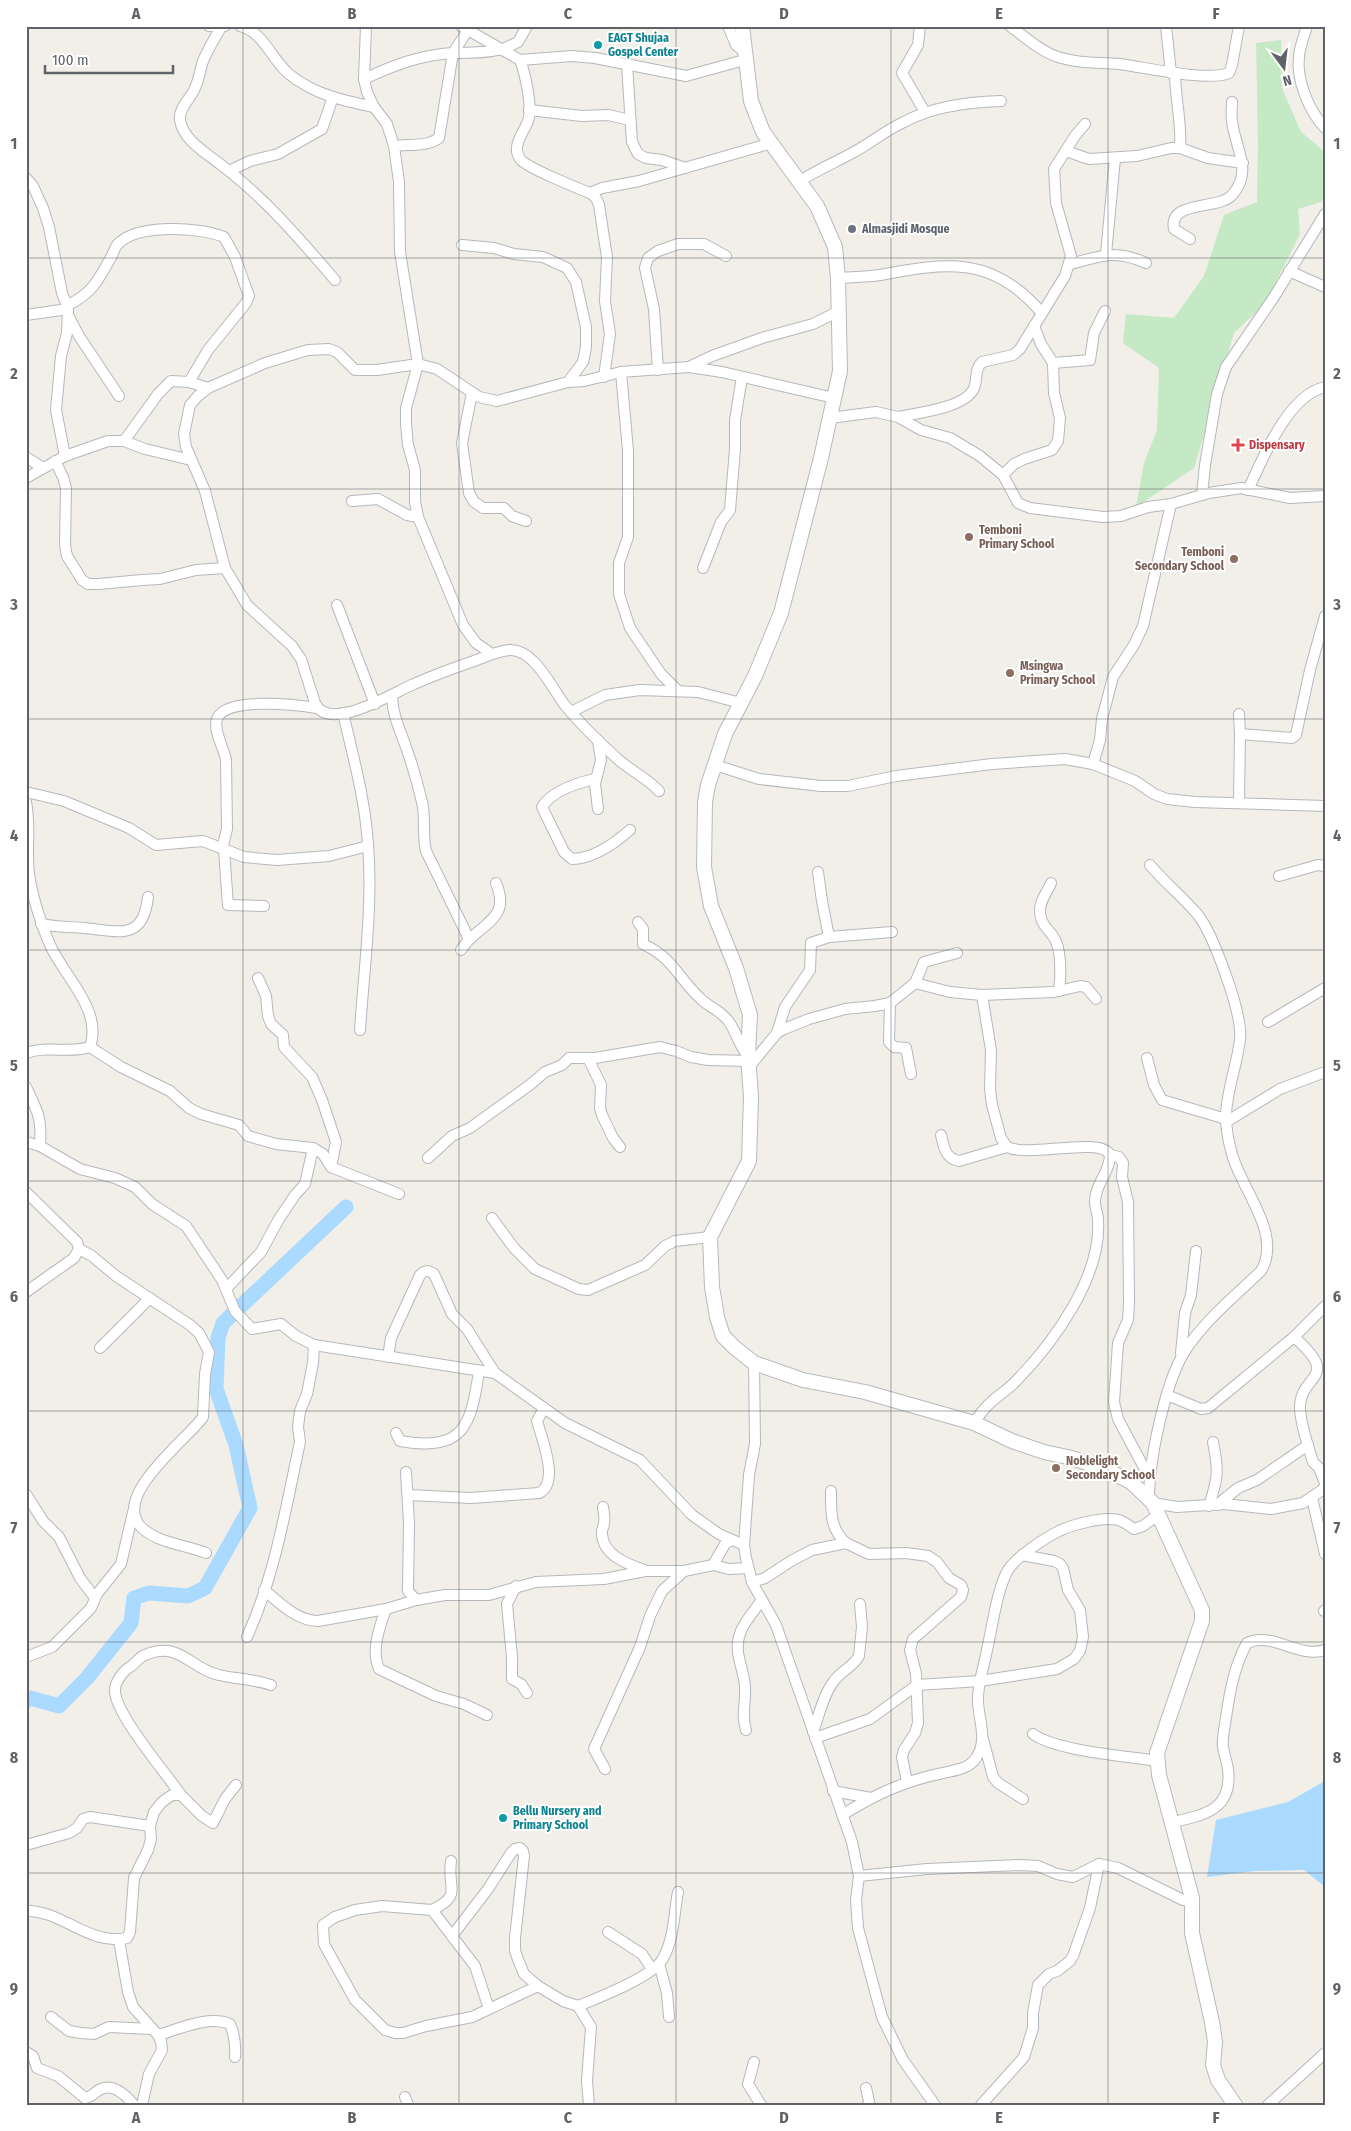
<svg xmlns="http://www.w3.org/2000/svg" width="1351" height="2131" font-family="'Fira Sans Condensed',sans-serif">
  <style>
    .green { fill: #c5e8c5 }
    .water { fill: #aadaff }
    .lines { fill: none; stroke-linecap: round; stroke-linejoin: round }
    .river { stroke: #aadaff; stroke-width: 15 }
    .street-casing { stroke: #b5b8bc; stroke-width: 12 }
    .secondary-casing { stroke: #b6babf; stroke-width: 16 }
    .street { stroke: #fff; stroke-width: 10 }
    .secondary { stroke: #fff; stroke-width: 14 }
    .grid { fill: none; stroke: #5f6368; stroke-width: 1; stroke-opacity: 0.55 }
    .culture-dot { fill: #0f9aa8; stroke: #fff; stroke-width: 2 }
    .worship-dot { fill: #6b7280; stroke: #fff; stroke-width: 2 }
    .health-dot { fill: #e0444e; stroke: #fff; stroke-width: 2 }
    .education-dot { fill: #8d6e63; stroke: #fff; stroke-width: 2 }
    .labels { text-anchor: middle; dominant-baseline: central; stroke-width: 4; stroke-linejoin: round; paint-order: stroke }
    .culture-label { font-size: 12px; font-weight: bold; fill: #0d838f; stroke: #fff; text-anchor: start }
    .worship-label { font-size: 12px; font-weight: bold; fill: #5b616d; stroke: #fff; text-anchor: start }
    .health-label { font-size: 12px; font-weight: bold; fill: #be3a42; stroke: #fff; text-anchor: start }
    .education-label { font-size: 12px; font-weight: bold; fill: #785e54; stroke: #fff; text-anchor: start }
    .neatline { fill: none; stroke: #5f6368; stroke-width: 2 }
    .grid-label { font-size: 16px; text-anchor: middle; font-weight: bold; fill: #5f6368 }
  </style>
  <rect width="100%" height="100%" fill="#f1efe8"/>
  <polygon class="green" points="1281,40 1282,88 1301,132 1325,152 1325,197 1321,202 1298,209 1300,234 1265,304 1234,333 1194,468 1136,507 1144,463 1157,430 1159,368 1123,343 1126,314 1174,318 1204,276 1224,215 1257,202 1258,144 1256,43"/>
  <polygon class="water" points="1325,1781 1325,1887 1304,1870 1255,1871 1207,1877 1216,1820 1288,1802"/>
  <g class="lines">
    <polyline class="river" points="26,1701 30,1698 59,1706 87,1678 131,1623 134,1598 149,1593 188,1596 205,1588 250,1508 236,1445 216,1389 218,1338 223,1323 346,1207"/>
    <g class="street-casing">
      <g id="street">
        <polyline points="209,26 225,26"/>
        <path d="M 240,26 C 264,32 271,59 289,74 C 313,94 344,101 374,107"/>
        <polyline points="366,26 364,79 367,92 374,107 387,124 394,146 399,182 400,252 418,364 406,408 406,424 408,445 415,470 415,502 418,517 463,625 476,643 492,654"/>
        <path d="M 461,26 L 520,60 C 525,73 533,108 528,121 C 524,132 510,148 521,160 C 528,168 577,188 590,193 L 596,198 L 599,205 L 607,257 L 605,301 L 610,334 L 604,377"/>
        <polyline points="728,26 736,45 746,53"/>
        <polyline points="920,26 918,45 902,73 925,112"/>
        <path d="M 1010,26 C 1025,37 1040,51 1058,57 C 1081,64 1097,62 1119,64 C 1144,67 1207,82 1229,73 L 1232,65 L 1239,26"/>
        <polyline points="1166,26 1171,73"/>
        <path d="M 1307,26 C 1304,36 1300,46 1299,56 C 1296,80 1309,111 1325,128"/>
        <path d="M 221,27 C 215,38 208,49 203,61 C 200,70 199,81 194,90 C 190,99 178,109 180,120 C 183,140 206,153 220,164 C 264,197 299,238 335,280"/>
        <polyline points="501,50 518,42 527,26"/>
        <polyline points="520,60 572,56 595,58 686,76 748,59"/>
        <polyline points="627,64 632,142 638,154 646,158 662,160 685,168"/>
        <path d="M 1175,73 C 1175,98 1182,123 1180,148"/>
        <path d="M 364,79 C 394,65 420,55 453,53 C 469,52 485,54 500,49"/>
        <polyline points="529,110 582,116 608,115 630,120"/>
        <path d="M 394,146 C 409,144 427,147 439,138 L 453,53 L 468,30"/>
        <polyline points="1066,151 1089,159 1137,156 1171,148 1180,148 1208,158 1243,163"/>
        <polyline points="229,171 250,161 278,154 322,129 333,97"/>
        <polyline points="26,178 33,186 43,208 49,227 62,293 68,309 67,333 61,356 56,410 65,456"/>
        <path d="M 800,181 C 817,170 836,162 854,152 C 871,143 886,130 904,122 C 933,106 968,102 1001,101"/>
        <polyline points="590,193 602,188 639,181 772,143"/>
        <path d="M 1190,239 L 1174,229 C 1168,199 1220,211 1233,194 C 1253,170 1235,148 1232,121 C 1231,115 1232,108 1232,102"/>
        <polyline points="462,245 494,248 514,254 543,257 567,268 576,282 586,327 586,347 583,362 568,382"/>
        <polyline points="1106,254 1115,158"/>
        <path d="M 1070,264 C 1101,256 1115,249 1146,263"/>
        <polyline points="1289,271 1325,287"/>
        <path d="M 838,278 C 852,277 867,277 880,275 C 947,262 993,256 1041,312"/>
        <path d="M 68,305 C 91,294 98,281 110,259 C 113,255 114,249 117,245 C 136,223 200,227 224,237 L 235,257 L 249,296 L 246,303 L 208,350 L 189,382"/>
        <polyline points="26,315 68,309"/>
        <polyline points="69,317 79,336 119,396"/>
        <polyline points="1053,363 1090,360 1094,333 1105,311"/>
        <polyline points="689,367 712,356 762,338 813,324 839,311"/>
        <polyline points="658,370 654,309 645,268 648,258 658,251 678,244 704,244 726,256"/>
        <polyline points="621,372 628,451 628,537 619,563 619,594 630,628 661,674 677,690"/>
        <polyline points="472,393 462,443 469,493 474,502 483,508 504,508 512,516 526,521"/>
        <path d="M 898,417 C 917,413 966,408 974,388 C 978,379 974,369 982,362 L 1013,355 L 1020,349 L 1065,276 L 1071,256 L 1056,203 L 1054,169 L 1075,136 L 1085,124"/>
        <polyline points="830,418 876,412 898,417 921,430 950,438 980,456 1003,475 1018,503 1030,508 1103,517 1121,516 1148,507 1171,504 1209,493 1241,488 1290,498 1325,496"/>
        <polyline points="124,441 158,394 171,381 189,382 208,388"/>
        <polyline points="26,457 43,468"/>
        <polyline points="55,461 63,477 66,488 65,545 67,556 82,580 88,584 99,584 142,580 160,579 196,570 225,568"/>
        <polyline points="1003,475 1014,464 1024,459 1052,450 1058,441 1060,418 1054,393 1053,363 1041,344 1034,326"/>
        <polyline points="26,478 65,456 108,441 124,441 145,449 191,460"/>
        <path d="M 1248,490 C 1263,458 1288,395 1325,387"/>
        <polyline points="1202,495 1205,465 1217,394 1226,367 1274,297 1325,214"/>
        <polyline points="352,501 378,499 407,515 418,517"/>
        <polyline points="703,568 721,522 730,510 735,449 735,420 742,377"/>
        <polyline points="337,605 375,704"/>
        <path d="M 392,695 C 392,715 401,732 407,750 C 413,767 418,785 422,802 C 426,818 422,835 426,851 L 469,939"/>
        <polyline points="571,712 605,695 640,690 698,692 741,703"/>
        <path d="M 343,713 C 353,756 365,799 368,844 C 373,906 364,968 360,1030"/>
        <polyline points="1239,714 1240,734 1239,802"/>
        <polyline points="1240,734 1292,738 1296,735 1310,670 1325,616"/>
        <polyline points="598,740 601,760 595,784 598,809"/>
        <polyline points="1093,764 1100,740 1102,719 1113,677 1134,645 1143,626 1171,504"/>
        <polyline points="715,765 759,779 821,786 848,786 896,776 992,764 1065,759 1093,764 1135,781 1154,794 1167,799 1195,802 1325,806"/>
        <path d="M 595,779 C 577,783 552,791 542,807 L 564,852 L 572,859 C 593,859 615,843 630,830"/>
        <path d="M 659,791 C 648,779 633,772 620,761 C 601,744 581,725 564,704 C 552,688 534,649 510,650 C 497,651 483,658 471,662 C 451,669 432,676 414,684 C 394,692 329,734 315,703 L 301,659 L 292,646 L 247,605 L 225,568 L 205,491 L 186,447 L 184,434 L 190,405 L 198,396 L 208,388 L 265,363 L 308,350 L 329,349 L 337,352 L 355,370 L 377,370 L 418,364 L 437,369 L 479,397 L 497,401 L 568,382 L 584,381 L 621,372 L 689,367 L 722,372 L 834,398"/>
        <polyline points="26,792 64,801 129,828 156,845 203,841 244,857 277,860 329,856 368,846"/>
        <path d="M 26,802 C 31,826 26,850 29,874 C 32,896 42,927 51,947 C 65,977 103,1011 90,1047 C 70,1054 47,1045 26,1053"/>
        <path d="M 222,849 L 227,829 L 226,760 C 224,748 213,731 217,719 C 225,696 298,705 317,708"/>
        <polyline points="224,850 228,905 264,906"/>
        <polyline points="818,872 822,901 829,937"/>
        <polyline points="1279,876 1318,865 1325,866"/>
        <path d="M 1051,883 C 1047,893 1039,901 1040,913 C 1041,924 1047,928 1053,936 C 1062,948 1061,977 1059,991"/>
        <path d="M 638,922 L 643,929 L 643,944 C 674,958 679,980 702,1000 C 711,1008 723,1012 729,1022 C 737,1033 739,1046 748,1056"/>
        <path d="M 41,924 C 56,927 70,927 84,928 C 118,931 143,942 148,897"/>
        <path d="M 461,950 C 464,946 467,941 471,938 C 490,920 509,914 496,883"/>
        <polyline points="258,978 266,996 268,1016 271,1024 283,1035 284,1047 312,1077 322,1100 336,1142 331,1167"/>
        <polyline points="915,983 950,992 982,995 1054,992 1080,986 1086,987 1096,999"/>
        <polyline points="890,1003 889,1042 894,1047 906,1048 911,1074"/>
        <polyline points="1268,1022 1325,988"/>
        <polyline points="777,1033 785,1007 810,970 811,943 829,937 892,932"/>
        <polyline points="90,1047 121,1067 170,1091 189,1108 201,1114 239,1125 248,1136 276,1144 313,1148 323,1154 331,1167 399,1194"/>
        <polyline points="588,1058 601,1085 600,1108 602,1115 613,1138 620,1147"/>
        <polyline points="1147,1058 1154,1085 1162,1100 1226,1119"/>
        <polyline points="749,1067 777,1033 784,1029 809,1019 845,1009 875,1006 890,1003 915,983 924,962 957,953"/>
        <path d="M 26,1087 C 38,1112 42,1118 40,1146"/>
        <polyline points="1226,1122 1280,1089 1325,1072"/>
        <path d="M 941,1135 C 944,1147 945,1158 959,1161 L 1007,1147"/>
        <polyline points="26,1142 40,1146 80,1169 115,1178 135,1187 152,1204 186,1226 222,1280 235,1311 252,1329 281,1324 296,1336 314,1345 495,1373 565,1423 640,1460 692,1515 719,1534 744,1545"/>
        <polyline points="1110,1155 1119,1157 1123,1163 1122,1177 1128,1202 1129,1302 1128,1320 1118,1343 1114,1402 1118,1419 1149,1477"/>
        <polyline points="428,1158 452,1136 470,1128 531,1084 545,1072 562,1065 569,1058 595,1058 660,1047 676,1051 691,1057 708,1060 749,1061"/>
        <polyline points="26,1192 77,1242 79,1249 74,1258 26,1292"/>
        <polyline points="492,1218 514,1248 535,1269 579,1289 588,1290 645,1265 665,1246 675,1241 710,1237"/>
        <path d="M 79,1249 L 92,1256 L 116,1276 L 190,1325 L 199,1333 L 209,1352 L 205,1374 L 203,1417 C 188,1439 109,1497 142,1528 C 158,1543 186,1545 206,1553"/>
        <polyline points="226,1289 261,1252 279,1219 295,1195 305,1184 313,1148"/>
        <path d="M 1294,1337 C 1343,1380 1299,1373 1300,1409 C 1301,1427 1308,1445 1313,1462 L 1319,1468 L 1325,1483"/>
        <polyline points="100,1348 150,1298"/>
        <polyline points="1181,1353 1185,1313 1191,1295 1196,1251"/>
        <path d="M 388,1357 L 391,1338 L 420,1275 C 425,1270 428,1270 434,1274 L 452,1314 L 467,1329 L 495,1373"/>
        <polyline points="754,1363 755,1444 749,1475 744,1545 746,1558 752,1582 776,1625 852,1842 859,1876 856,1900 858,1928 882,2017 903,2060 935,2105"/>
        <polyline points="1167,1395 1201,1409 1208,1408 1294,1337 1325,1306"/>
        <path d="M 974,1423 C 978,1417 983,1410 988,1405 C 997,1396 1008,1390 1017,1380 C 1054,1342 1102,1276 1098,1220 C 1098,1214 1095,1208 1095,1202 C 1095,1184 1110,1172 1110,1155 C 1100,1136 1031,1158 1007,1147 L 1001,1138 L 992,1105 L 990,1089 L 991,1050 L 982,995"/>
        <path d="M 396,1433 L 400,1441 C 464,1452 471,1426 479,1371"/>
        <polyline points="406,1472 409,1523 408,1591 416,1600"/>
        <path d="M 831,1491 C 831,1512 830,1529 846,1543"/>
        <polyline points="26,1494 43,1521 59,1537 80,1578 95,1598"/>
        <path d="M 408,1495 L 471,1498 L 539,1493 C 560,1483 542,1439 537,1421 L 544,1408"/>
        <polyline points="1312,1498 1325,1554"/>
        <path d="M 1149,1499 C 1149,1460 1166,1375 1189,1345 C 1209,1317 1237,1294 1261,1271 C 1283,1234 1241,1189 1232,1154 C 1227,1137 1224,1116 1228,1098 C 1231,1078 1238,1059 1240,1039 C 1243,1014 1213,934 1198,915 C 1183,897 1165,883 1150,865"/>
        <polyline points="1153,1503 1177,1507 1224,1504 1271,1509 1303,1503 1325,1488"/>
        <polyline points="1217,1505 1238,1488 1257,1480 1308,1445"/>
        <path d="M 1209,1506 C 1218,1478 1219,1471 1213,1442"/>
        <path d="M 603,1507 C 604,1512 605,1518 604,1523 C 604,1527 601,1530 602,1534 C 603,1555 627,1564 644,1570"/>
        <polyline points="713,1565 725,1544 731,1540"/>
        <polyline points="752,1582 765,1578 791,1561 812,1550 846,1543 869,1554 906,1553 928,1556 937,1562 949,1578 961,1585 963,1590 961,1597 913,1639 910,1650 916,1673 918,1723 915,1733 904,1750 902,1757 907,1782"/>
        <polyline points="516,1586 507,1604 512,1657 512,1679 521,1684 527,1693"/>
        <path d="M 264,1590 C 280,1603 297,1621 318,1621 L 386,1609 L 416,1600 L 445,1595 L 489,1595 L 536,1582 L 604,1579 L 645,1571 L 684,1571 L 713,1565 L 729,1569 L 748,1568"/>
        <path d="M 386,1609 C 379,1628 371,1651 379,1669 L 436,1696 L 464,1704 L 487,1715"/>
        <polyline points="1324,1611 1325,1610"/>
        <path d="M 247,1637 C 275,1575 286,1507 300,1442 L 298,1427 L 300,1411 L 307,1394 L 313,1363 L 314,1345"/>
        <polyline points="26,1657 52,1647 91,1608 97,1594 121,1564 133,1512"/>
        <path d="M 746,1730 C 741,1715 746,1703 745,1688 C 745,1678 741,1668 739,1658 C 733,1633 748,1619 762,1600"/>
        <path d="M 813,1732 C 819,1716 823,1695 834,1681 C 840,1672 854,1666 859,1656 L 862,1627 L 860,1604"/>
        <path d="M 1033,1734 C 1056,1751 1127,1756 1157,1761"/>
        <polyline points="815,1738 870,1719 917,1685 980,1681 1057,1669 1074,1659 1080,1651 1083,1637 1080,1610 1068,1590 1063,1568 1060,1564 1054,1561 1022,1555"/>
        <polyline points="983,1739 993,1777 998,1783 1023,1799"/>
        <polyline points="605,1769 594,1749 640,1647 650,1616 662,1591 684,1571"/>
        <polyline points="833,1791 871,1798"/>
        <path d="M 181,1795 C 165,1772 117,1716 115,1692 C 114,1683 123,1671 130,1667 C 136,1663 139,1657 145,1655 C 180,1640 190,1669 219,1675 C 236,1679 254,1679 271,1685"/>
        <path d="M 842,1815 C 876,1794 904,1781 943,1773 C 955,1770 969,1769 976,1758 C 988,1741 979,1721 978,1702 C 977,1685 984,1667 987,1650 C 992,1628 997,1589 1008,1570 C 1016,1557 1045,1538 1059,1531 C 1072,1525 1103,1516 1118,1520 C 1124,1521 1129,1526 1134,1529 L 1143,1526 L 1158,1515"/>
        <path d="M 1173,1822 C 1204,1815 1233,1810 1228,1769 C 1227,1762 1224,1754 1223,1747 C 1222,1740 1224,1731 1225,1724 C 1229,1697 1233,1668 1247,1643 C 1272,1631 1299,1659 1325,1650"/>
        <polyline points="26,1845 69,1833 77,1828 83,1819 90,1817 150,1826"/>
        <polyline points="859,1876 927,1869 1019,1865 1038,1866 1057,1874 1073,1877 1099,1864 1118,1868 1183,1900 1192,1901"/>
        <path d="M 432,1910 C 463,1895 447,1889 451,1861"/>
        <path d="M 26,1911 C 62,1910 89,1946 127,1938 L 130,1932 L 134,1878 L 148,1850 L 151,1839 L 150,1826 L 154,1812 L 162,1802 L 172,1795 L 181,1795 L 202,1816 L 213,1823 L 225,1799 L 236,1785"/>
        <polyline points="608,1932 642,1954 652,1969"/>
        <polyline points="452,1936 488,1889 511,1853 515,1849 520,1848 523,1851 524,1856 515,1938 515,1951 519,1962 524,1974 538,1986 563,2001 578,2006 591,2027 587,2081 589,2105"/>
        <polyline points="119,1940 128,1992 133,2007 158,2035 161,2041 162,2050 149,2074 142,2105"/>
        <polyline points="659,1964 667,1993 669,2017"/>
        <path d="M 578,2006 C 598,1998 652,1977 662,1960 C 674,1941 674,1913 678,1892"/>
        <polyline points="489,2009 475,1966 432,1910 382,1906 355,1910 335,1917 323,1925 324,1944 355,2000 385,2030 395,2033 403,2033 426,2026 472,2017 538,1986"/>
        <polyline points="51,2017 69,2031 81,2033 94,2034 109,2027 152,2029"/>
        <path d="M 158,2035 C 179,2029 209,2015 230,2024 C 235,2036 236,2045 235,2057"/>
        <path d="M 26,2052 L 33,2056 L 37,2068 L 58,2076 L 85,2098 C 92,2097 94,2093 99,2090 C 112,2082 126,2095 134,2105"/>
        <polyline points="754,2062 748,2084 761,2105"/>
        <polyline points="866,2088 869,2101 868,2105"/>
        <polyline points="405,2097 408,2105"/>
        <polyline points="981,2105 1024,2057 1033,2028 1033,2013 1038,1985 1049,1974 1057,1971 1070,1961 1073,1956 1090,1908 1099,1864"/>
        <polyline points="1268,2105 1325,2053"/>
      </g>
    </g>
    <g class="secondary-casing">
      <polyline id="secondary" points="742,26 751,101 763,132 817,206 835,247 838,278 840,371 821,458 781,613 755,676 725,734 708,785 705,802 704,867 711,906 736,968 750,1015 748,1056 751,1097 749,1161 710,1237 712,1287 717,1317 723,1336 734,1347 754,1363 803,1380 865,1392 974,1423 1012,1441 1044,1452 1072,1458 1107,1470 1131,1482 1153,1503 1202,1610 1202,1621 1157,1753 1159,1775 1192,1898 1192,1933 1212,2022 1215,2042 1213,2065 1218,2080 1235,2105"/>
    </g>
    <use href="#street" class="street"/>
    <use href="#secondary" class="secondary"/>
  </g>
  <path class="grid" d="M 243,26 L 243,2105M 459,26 L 459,2105M 676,26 L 676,2105M 891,26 L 891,2105M 1108,26 L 1108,2105M 26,258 L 1325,258M 26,489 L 1325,489M 26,719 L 1325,719M 26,950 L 1325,950M 26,1181 L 1325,1181M 26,1411 L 1325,1411M 26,1642 L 1325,1642M 26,1873 L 1325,1873"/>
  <g class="culture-dot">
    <circle cx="598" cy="45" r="5"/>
    <circle cx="503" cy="1818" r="5"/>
  </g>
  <circle class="worship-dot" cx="852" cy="229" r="5"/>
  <path class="health-dot" d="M1235.5 437.5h5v5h5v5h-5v5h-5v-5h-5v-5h5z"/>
  <g class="education-dot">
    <circle cx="969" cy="537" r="5"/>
    <circle cx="1234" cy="559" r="5"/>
    <circle cx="1010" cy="673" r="5"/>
    <circle cx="1056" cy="1468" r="5"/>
  </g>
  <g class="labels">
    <g class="culture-label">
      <text x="608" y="38">EAGT Shujaa<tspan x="608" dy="14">Gospel Center</tspan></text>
      <text x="513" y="1811">Bellu Nursery and<tspan x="513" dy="14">Primary School</tspan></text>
    </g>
    <g class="worship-label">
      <text x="862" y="229">Almasjidi Mosque</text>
    </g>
    <g class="health-label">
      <text x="1249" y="445">Dispensary</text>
    </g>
    <g class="education-label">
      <text x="979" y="530">Temboni<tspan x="979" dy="14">Primary School</tspan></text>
      <text x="1224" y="552" text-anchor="end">Temboni<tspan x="1224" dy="14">Secondary School</tspan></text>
      <text x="1020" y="666">Msingwa<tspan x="1020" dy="14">Primary School</tspan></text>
      <text x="1066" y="1461">Noblelight<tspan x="1066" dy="14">Secondary School</tspan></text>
    </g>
  </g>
  <rect width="1351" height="2131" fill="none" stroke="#ffffff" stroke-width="55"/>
  <g transform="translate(1284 68) rotate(165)" stroke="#ffffff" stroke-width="4" paint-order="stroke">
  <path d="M0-4L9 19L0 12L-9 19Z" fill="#5f6368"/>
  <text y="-8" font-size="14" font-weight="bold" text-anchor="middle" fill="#5f6368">N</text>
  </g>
  <path d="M45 65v8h128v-8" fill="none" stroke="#5f6368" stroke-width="2.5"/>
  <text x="52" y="65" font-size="15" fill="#5f6368" stroke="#ffffff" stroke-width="4" paint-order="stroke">100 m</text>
  <rect x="28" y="28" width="1296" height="2076" class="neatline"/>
  <g class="grid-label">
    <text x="136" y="19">A</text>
    <text x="352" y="19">B</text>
    <text x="568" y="19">C</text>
    <text x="784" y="19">D</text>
    <text x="999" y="19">E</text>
    <text x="1216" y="19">F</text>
    <text x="14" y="149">1</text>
    <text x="1337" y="149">1</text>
    <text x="14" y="379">2</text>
    <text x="1337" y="379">2</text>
    <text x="14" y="610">3</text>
    <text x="1337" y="610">3</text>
    <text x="14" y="841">4</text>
    <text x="1337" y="841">4</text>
    <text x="14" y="1071">5</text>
    <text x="1337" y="1071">5</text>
    <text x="14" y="1302">6</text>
    <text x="1337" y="1302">6</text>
    <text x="14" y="1533">7</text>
    <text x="1337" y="1533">7</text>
    <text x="14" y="1763">8</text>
    <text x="1337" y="1763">8</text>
    <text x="14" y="1994">9</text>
    <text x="1337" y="1994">9</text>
    <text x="136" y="2123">A</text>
    <text x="352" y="2123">B</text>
    <text x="568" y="2123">C</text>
    <text x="784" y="2123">D</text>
    <text x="999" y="2123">E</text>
    <text x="1216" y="2123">F</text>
  </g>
</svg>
